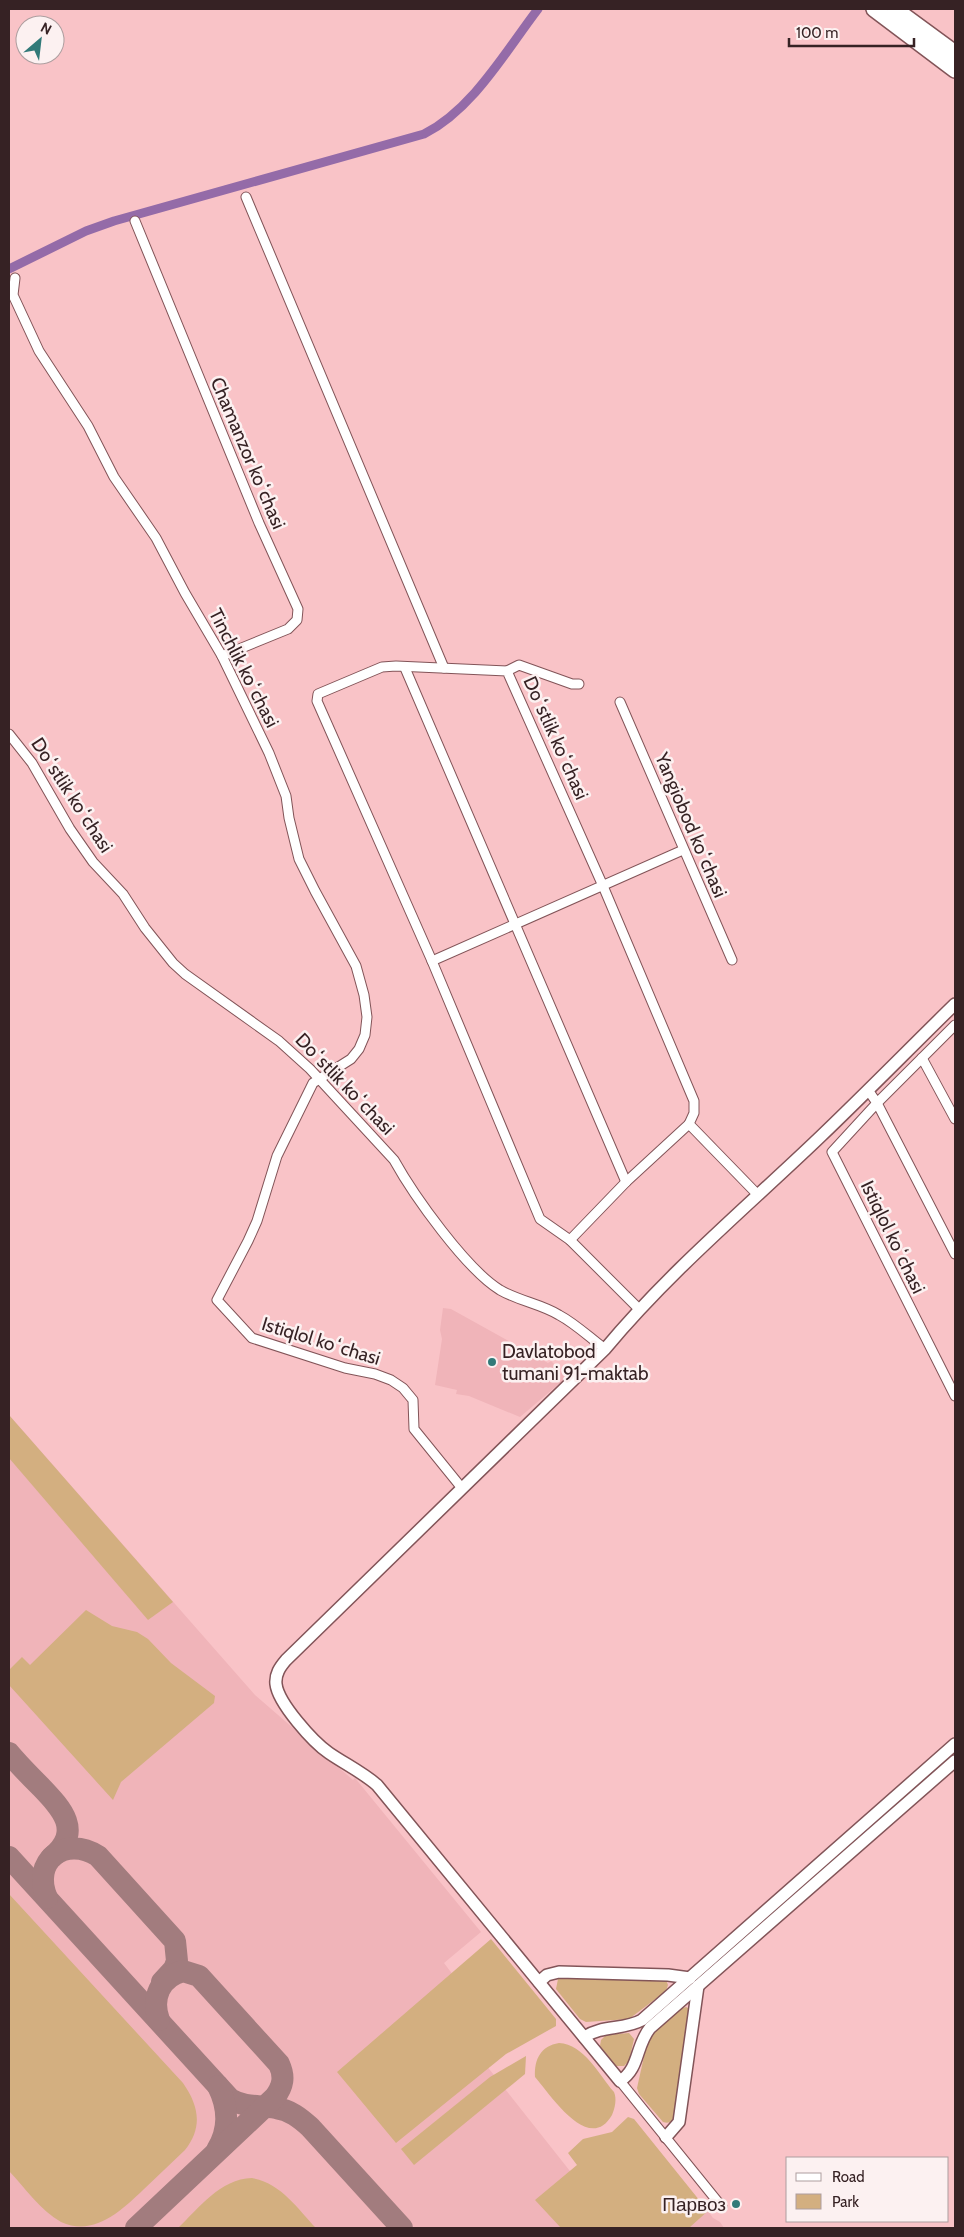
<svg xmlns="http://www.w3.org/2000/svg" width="964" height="2237" font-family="Cabin,sans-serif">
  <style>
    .built { fill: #f0b4b9 }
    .green { fill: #d3af80 }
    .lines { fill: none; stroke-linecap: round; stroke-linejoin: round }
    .canal { stroke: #946ba8; stroke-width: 9 }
    .taxiway { stroke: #a27c7e; stroke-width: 22 }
    .street-casing { stroke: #825458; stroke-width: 11 }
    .secondary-casing { stroke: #825458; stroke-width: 14 }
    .highway-casing { stroke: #825458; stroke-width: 18 }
    .street { stroke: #fff; stroke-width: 9 }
    .secondary { stroke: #fff; stroke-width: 11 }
    .highway { stroke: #fff; stroke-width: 15 }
    .poi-dot { fill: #317a79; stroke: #fcf1f1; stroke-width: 2 }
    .labels { text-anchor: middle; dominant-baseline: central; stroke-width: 5; stroke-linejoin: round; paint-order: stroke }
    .street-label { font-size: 19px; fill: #362224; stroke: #fcf1f1 }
    .poi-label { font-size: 19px; fill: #362224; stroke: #fcf1f1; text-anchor: start }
  </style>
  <rect width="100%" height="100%" fill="#f9c3c7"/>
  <g class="built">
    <polygon points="443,1308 451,1309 548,1363 551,1361 567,1377 520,1417 469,1396 456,1394 457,1390 435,1385 442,1339 440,1330"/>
    <polygon points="9,1415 255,1695 353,1780 355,1778 481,1932 444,1963 490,2024 482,2060 581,2185 658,2228 9,2228"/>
    <polygon points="708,2211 713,2218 720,2222 724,2228 689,2228"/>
  </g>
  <g class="green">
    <polygon points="9,1415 173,1602 148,1620 9,1458"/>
    <polygon points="86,1610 112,1626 137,1632 148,1639 171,1663 215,1696 214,1703 121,1782 113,1800 9,1685 9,1670 22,1657 30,1665"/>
    <path d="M 9,1894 L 183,2083 C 199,2106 203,2127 185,2150 C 171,2163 157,2177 143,2190 C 121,2211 94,2237 61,2222 C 41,2211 25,2188 9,2171 Z"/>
    <polygon points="491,1939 556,2019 556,2026 506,2054 396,2143 337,2072"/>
    <polygon points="564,1976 666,1980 668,1985 666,1991 629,2019 586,2022 580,2019 556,1989 558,1979"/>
    <path d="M 686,2007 L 690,2009 L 676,2116 C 672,2122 669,2124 663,2122 L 639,2094 L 637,2088 L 647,2043 L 651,2034 L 680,2009 Z"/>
    <polygon points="629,2033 634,2039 629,2061 624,2066 616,2066 600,2046 601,2040 606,2035"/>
    <path d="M 559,2043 C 584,2044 599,2075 614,2092 C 617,2099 615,2108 612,2115 C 589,2155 550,2094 535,2077 C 534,2059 541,2046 559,2043 Z"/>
    <polygon points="526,2056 525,2074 414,2165 401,2149 490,2077"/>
    <polygon points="628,2117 634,2119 708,2211 689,2228 561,2228 535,2200 577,2165 568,2153 583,2139 612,2132"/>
    <path d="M 252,2178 C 281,2183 297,2208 316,2228 L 178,2228 C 199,2208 220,2179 252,2178 Z"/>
  </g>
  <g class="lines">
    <path class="canal" d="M 9,269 L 86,231 L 114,221 L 424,134 C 473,109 505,52 538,9"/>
    <g class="taxiway">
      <path d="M 9,1753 C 19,1765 30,1776 41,1787 C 62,1809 83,1831 52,1857"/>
      <path d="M 9,1857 L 230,2099 C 246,2108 259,2105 276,2108 C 290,2110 300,2118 310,2127 L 402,2228"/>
      <path d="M 47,1898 C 31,1861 65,1835 98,1856 L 175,1941 L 177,1961 L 174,1969 L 162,1982"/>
      <path d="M 217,2150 C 230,2129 228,2106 218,2086"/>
      <path d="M 136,2228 L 275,2097 C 283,2086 285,2077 279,2064 L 199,1976 L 183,1971 C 160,1977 151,1998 159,2020"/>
    </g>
    <g class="street-casing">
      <g id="street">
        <polyline points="246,197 444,668"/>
        <polyline points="135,221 259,523 298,609 297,620 288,629 222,656"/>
        <polyline points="15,278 13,295 39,351 88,426 114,477 156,538 185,593 222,656 269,753 286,796 289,818 299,859 315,891 356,966 364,995 367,1017 365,1035 359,1049 351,1059 313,1083 277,1156 257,1221 248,1241 217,1300 252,1338 345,1368 375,1374 391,1380 403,1388 413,1400 414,1429 461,1487"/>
        <polyline points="405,668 626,1182"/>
        <polyline points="507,671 519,665 572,684 579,684"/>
        <polyline points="620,702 732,960"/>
        <path d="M 9,734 L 32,763 L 70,829 L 93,862 L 123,894 L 145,928 L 173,963 L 185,974 L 279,1041 L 310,1069 L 394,1160 C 414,1196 466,1269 500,1290 C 519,1301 541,1304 559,1315 C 576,1324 590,1338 605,1349"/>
        <polyline points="432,961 683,850"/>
        <polyline points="922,1058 955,1119"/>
        <polyline points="868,1090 877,1103 955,1025"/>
        <polyline points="570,1240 626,1182 689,1124"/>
        <polyline points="955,1254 877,1103 832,1152 955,1396"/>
        <polyline points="639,1309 570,1240 540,1219 432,961 317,701 318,694 382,667 396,666 507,671 603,886 694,1101 694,1113 689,1124 757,1194"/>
        <polyline points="620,2081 722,2207"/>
      </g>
    </g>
    <g class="secondary-casing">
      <g id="secondary">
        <path d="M 955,1004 C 910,1048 866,1093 820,1137 C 748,1206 670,1271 605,1349 L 286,1660 C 280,1667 275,1674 276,1684 C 278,1703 313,1742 329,1753 C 345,1764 362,1772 377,1785 L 620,2081 C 640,2068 635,2047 650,2028 L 955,1761"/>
        <polyline points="539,1982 547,1975 559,1972 668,1975 690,1978"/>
        <path d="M 584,2037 C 602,2025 624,2030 642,2020 L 955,1744"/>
        <polyline points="666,2137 679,2122 698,1986"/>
      </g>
    </g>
    <g class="highway-casing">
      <g id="highway">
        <polyline points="874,9 955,70"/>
        <polyline points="895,9 955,53"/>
      </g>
    </g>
    <use href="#street" class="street"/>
    <use href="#secondary" class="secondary"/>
    <use href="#highway" class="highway"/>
  </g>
  <g class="poi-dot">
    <circle cx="492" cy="1362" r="5"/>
    <circle cx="736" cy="2204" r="5"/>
  </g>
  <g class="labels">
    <g class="street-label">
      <text transform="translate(248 453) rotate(67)">Chamanzor koʻchasi</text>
      <text transform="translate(244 668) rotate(63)">Tinchlik koʻchasi</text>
      <text transform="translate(556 738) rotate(66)">Doʻstlik koʻchasi</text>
      <text transform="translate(72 795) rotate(57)">Doʻstlik koʻchasi</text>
      <text transform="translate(691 825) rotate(67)">Yangiobod koʻchasi</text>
      <text transform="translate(345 1084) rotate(46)">Doʻstlik koʻchasi</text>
      <text transform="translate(893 1237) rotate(64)">Istiqlol koʻchasi</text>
      <text transform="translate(321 1341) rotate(17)">Istiqlol koʻchasi</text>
    </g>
    <g class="poi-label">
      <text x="502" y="1351">Davlatobod<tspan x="502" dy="22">tumani 91-maktab</tspan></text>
      <text x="726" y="2204" text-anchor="end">Парвоз</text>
    </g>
  </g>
  <rect width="964" height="2237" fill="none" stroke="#362224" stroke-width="20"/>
  <rect x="786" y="2157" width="162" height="65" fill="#fcf1f1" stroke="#ad9e9f"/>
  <rect x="796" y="2173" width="25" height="8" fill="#ffffff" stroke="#ad9e9f"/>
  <text x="832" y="2182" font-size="15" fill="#362224">Road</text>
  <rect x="796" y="2194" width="25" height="15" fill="#d3af80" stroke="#ad9e9f"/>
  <text x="832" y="2207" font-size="15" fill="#362224">Park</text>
  <g transform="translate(40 40) rotate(28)"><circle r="24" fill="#fcf1f1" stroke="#ad9e9f"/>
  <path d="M0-4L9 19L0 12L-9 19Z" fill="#317a79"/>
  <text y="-8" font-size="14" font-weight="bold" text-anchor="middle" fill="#362224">N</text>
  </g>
  <path d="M789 38v8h125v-8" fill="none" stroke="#362224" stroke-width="2.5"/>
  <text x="796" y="38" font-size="15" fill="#362224" stroke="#fcf1f1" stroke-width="4" paint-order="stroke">100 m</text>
</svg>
